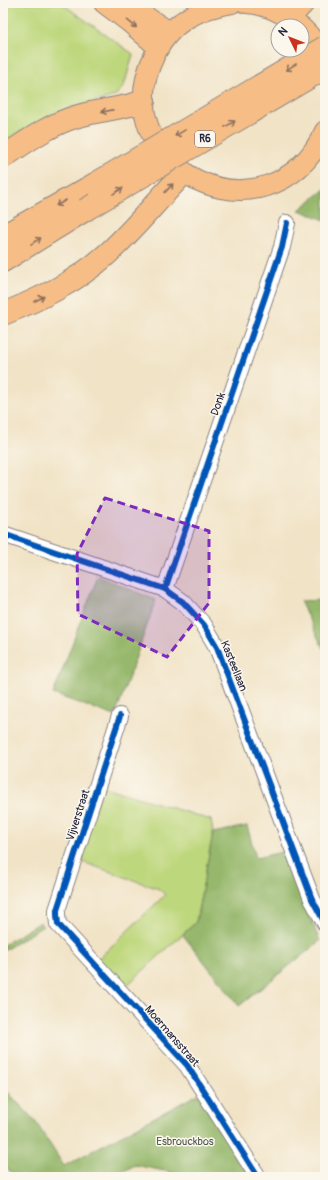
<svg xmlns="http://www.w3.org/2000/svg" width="328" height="1180" font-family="Pangolin,sans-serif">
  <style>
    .green { fill: #bdd77c; stroke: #707c5c }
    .forest { fill: #96b86c; stroke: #5c6d54 }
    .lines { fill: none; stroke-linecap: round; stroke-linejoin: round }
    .minor-casing { stroke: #8a8280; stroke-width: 18 }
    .major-casing { stroke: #8a8280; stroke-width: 22 }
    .highway-casing { stroke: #8a8280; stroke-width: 24 }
    .minor { stroke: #fff; stroke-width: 16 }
    .major { stroke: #f6be86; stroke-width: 20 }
    .highway { stroke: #f6be86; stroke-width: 22 }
    .highway-bridge-casing { stroke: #8a8280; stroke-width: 24; stroke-linecap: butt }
    .highway-bridge { stroke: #f6be86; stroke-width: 22 }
    .cycleway-casing { stroke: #fbf7ec; stroke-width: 8 }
    .cycleway { stroke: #0057b8; stroke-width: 6 }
    .oneway { stroke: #8c7060 }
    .marked { fill: #7b2cbf; fill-opacity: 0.2; stroke: #7b2cbf; stroke-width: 3; stroke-dasharray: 8 5; stroke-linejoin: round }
    .labels { text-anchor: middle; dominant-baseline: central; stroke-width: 3; stroke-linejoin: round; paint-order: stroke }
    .shield { fill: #fbf7ec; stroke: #636270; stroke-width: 1 }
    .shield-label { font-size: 10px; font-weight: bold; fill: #22223b }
    .street-label { font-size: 11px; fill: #22223b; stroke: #fbf7ec }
    .park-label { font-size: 11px; fill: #50584e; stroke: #fbf7ec }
  </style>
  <rect width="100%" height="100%" fill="#fbf7ec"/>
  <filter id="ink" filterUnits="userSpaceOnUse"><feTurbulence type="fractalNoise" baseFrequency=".025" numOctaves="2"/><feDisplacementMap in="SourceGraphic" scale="8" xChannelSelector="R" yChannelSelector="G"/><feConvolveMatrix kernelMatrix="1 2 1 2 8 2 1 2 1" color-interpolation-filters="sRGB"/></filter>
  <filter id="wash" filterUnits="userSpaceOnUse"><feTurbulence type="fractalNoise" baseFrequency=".012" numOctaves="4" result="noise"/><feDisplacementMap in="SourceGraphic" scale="16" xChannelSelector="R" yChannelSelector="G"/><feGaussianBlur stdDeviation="0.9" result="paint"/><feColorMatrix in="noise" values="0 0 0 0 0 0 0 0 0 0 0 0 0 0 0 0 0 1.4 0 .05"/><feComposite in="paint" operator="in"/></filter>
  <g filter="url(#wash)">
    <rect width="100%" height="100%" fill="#f1e3c6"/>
    <g class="green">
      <polygon points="3,3 61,3 133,54 124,86 115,96 54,113 11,137 3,143"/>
      <polygon points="102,786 211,820 213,833 196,922 123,989 96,961 165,895 159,889 77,860"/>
    </g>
    <g class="forest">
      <polygon points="325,189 325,220 299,210"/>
      <polygon points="98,576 156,600 115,716 53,694"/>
      <polygon points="325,600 325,652 300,601"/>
      <polygon points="247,826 256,858 282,852 320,941 239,1006 183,935 196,922 213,833"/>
      <polygon points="41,922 40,924 43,926 3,951 3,945"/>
      <polygon points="3,1087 35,1121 64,1166 198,1094 250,1177 194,1177 135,1165 113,1177 14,1177 3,1163"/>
    </g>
  </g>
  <g filter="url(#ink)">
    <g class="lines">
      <g class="minor-casing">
        <g id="minor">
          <polyline points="3,534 165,589 183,602 204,625 217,647 312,899 325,923"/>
          <polyline points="165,589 282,247 287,223"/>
          <polyline points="120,716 57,910 57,915 58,924 187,1065 258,1177"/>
        </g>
      </g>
      <g class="major-casing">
        <g id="major">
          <polyline points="104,3 129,22 158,47"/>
          <polyline points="126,3 137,11 170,32"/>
          <path d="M 232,3 C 198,8 171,22 155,54 C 99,167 268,252 325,131"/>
          <path d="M 246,3 C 266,4 284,13 299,26"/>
          <path d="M 302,28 C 312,37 320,50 325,62"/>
        </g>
      </g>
      <g class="highway-casing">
        <g id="highway">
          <polyline points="289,18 303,3"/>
          <path d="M 3,157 C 26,142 49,125 75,117 C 98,110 122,109 144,101"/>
          <polyline points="3,236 95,184"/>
          <polyline points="3,261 85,210"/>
          <path d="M 3,314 C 40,299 76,282 106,255 C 134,230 157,200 184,173"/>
        </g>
      </g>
      <use href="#minor" class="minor"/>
      <use href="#major" class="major"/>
      <use href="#highway" class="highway"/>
      <g class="highway-bridge-casing">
        <g id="highway-bridge">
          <polyline points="95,184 325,47"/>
          <polyline points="85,210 325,68"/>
        </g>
      </g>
      <use href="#highway-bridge" class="highway-bridge"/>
      <g class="cycleway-casing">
        <g id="cycleway">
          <polyline points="3,534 165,589 183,602 204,625 217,647 312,899 325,923"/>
          <polyline points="165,589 282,247 287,223"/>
          <polyline points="120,716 57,910 57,915 58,924 187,1065 258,1177"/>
        </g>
      </g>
      <use href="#cycleway" class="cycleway"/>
    </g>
    <defs><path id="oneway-shaft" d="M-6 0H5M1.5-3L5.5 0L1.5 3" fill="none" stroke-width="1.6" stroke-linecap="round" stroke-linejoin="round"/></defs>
    <g class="oneway">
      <use href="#oneway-shaft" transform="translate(132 24) rotate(39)"/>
      <use href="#oneway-shaft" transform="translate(291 67) rotate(149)"/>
      <use href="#oneway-shaft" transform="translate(107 111) rotate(169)"/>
      <use href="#oneway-shaft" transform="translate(230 124) rotate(-31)"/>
      <use href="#oneway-shaft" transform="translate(180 133) rotate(149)"/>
      <use href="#oneway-shaft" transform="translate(169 188) rotate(-47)"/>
      <use href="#oneway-shaft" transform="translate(118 191) rotate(-31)"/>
      <use href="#oneway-shaft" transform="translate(61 203) rotate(150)"/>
      <use href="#oneway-shaft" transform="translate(36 241) rotate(-32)"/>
      <use href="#oneway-shaft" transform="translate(39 299) rotate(-27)"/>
    </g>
  </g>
  <path class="marked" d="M 105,498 L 209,531 L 209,603 L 167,657 L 78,614 L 77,554 Z"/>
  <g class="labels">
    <rect class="shield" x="195" y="131" width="20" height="16" rx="3"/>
    <g class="shield-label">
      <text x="205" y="139">R6</text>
    </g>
    <g class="street-label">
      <text transform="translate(218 404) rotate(-71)">Donk</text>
      <text transform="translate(234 666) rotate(68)">Kasteellaan</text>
      <text transform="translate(78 815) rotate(-72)">Vijverstraat</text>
      <text transform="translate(172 1036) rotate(49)">Moermansstraat</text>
    </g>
    <g class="park-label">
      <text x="185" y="1141">Esbrouckbos</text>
    </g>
  </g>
  <rect width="328" height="1180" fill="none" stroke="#fbf7ec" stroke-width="16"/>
  <g transform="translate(290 38) rotate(313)"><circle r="19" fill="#fbf7ec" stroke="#a4a2a5"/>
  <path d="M0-3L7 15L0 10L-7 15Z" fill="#c8321e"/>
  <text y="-6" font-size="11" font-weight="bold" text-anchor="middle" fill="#22223b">N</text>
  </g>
</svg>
